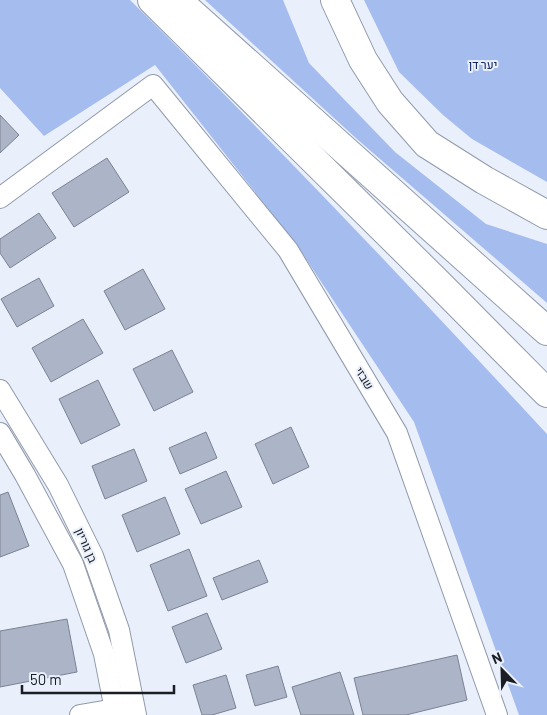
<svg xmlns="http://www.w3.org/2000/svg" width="547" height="715" font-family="Barlow,Heebo,sans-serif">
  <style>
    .green { fill: #a5bcef }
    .building { fill: #acb4c7; stroke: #7a8293 }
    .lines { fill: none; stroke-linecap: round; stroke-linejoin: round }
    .minor-casing { stroke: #919aab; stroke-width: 22 }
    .highway-casing { stroke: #919aab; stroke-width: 30 }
    .minor { stroke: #fff; stroke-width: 20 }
    .highway { stroke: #fff; stroke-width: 28 }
    .labels { text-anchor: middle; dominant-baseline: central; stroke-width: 4; stroke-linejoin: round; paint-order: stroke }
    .park-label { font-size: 12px; fill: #112667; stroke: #eaf0fb }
    .street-label { font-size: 12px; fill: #1a1d24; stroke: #eaf0fb }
  </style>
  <rect width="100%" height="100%" fill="#eaf0fb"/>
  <g class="green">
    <path d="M 0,0 L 130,0 C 273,141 411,287 547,434 L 547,715 L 519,715 L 414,422 L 296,244 L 155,65 L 44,136 L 0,88 Z"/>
    <polygon points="205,0 283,0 309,63 395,152 486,224 547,244 547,303 358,140"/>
    <polygon points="364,0 547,0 547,182 472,139 443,115 399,72"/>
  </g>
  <g class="building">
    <polygon points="0,115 19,135 0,153"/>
    <polygon points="107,158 129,192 74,227 52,193"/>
    <polygon points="39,213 56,238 10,268 0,253 0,239"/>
    <polygon points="143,269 165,309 125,330 104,291"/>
    <polygon points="39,278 54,306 17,327 1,299"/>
    <polygon points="83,319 103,353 51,382 32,348"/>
    <polygon points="172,350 193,392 154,411 133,369"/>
    <polygon points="98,380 120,425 81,444 59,399"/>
    <polygon points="291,427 309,467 273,484 255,444"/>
    <polygon points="206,432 217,458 180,474 169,448"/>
    <polygon points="134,449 147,481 105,499 92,466"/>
    <polygon points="226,471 242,507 201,524 185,489"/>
    <polygon points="8,492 29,546 0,557 0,495"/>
    <polygon points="165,497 180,534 137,552 122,515"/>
    <polygon points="189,549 207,596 168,611 150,565"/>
    <polygon points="259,560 268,582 222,600 213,578"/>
    <polygon points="207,613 222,649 186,663 172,627"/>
    <polygon points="67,619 77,672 0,687 0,631"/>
    <polygon points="457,655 467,700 406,715 363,715 354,678"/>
    <polygon points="278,666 287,697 255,706 246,675"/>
    <polygon points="340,672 354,715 301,715 292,687"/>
    <polygon points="226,675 236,708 212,715 202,715 193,685"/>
  </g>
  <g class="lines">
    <g class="minor-casing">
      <g id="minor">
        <polyline points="0,198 153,85 288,250 397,433 497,715"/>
        <polyline points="0,390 58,485 93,556 119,630 136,715"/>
        <polyline points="0,433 25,475 73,564 104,654 116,715"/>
        <polyline points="80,715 127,707"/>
      </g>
    </g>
    <g class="highway-casing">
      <g id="highway">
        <polyline points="152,0 438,283 547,393"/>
        <polyline points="177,0 547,331"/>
        <polyline points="335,0 363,60 390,102 427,144 484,180 547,215"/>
      </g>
    </g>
    <use href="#minor" class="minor"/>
    <use href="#highway" class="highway"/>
  </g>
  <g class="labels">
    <g class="park-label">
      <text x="483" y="64">יער דן</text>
    </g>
    <g class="street-label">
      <text transform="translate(365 378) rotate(59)">שבזי</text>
      <text transform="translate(87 545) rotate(66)">בן גוריון</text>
    </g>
  </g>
  <g transform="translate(502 670) rotate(337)" stroke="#eaf0fb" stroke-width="4" paint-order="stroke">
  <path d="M0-4L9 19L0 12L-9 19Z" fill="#1a1d24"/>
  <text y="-8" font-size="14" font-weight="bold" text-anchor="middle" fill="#1a1d24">N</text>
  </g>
  <path d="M22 685v8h152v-8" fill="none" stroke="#1a1d24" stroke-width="2.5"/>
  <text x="30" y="685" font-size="15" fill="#1a1d24" stroke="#eaf0fb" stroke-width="4" paint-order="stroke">50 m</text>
</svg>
